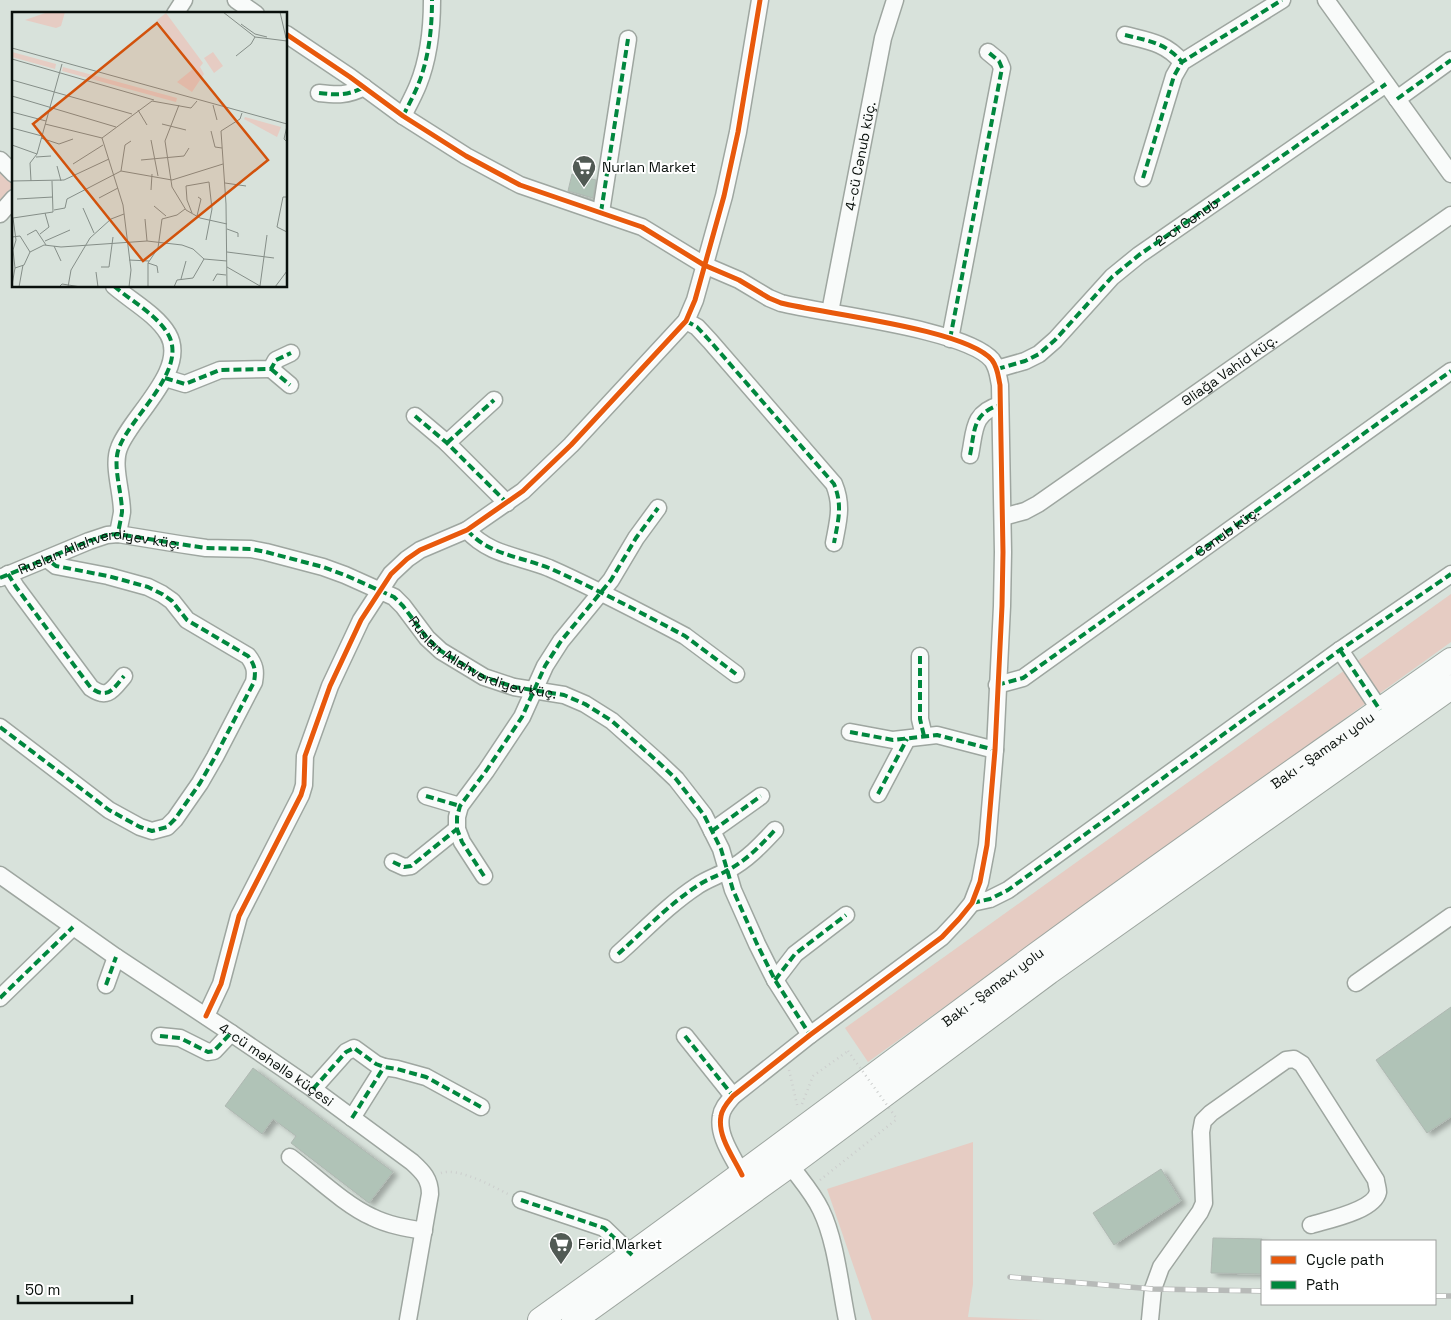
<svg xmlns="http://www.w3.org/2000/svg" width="1451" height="1320" font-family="'Space Grotesk',sans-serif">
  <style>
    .green { fill: #e6ccc3 }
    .building { fill: #b0c3b7; stroke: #afb8b2; filter: url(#shadow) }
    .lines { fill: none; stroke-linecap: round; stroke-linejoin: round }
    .minor-casing { stroke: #9ea6a0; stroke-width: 19 }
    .highway-casing { stroke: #9ea6a0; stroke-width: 26 }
    .path { stroke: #cccecd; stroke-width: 2.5; stroke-dasharray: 1 4; stroke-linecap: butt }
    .minor { stroke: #f9fbfa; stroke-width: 16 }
    .highway { stroke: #f9fbfa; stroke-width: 24 }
    .rail-casing { stroke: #b7bab8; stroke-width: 5.5 }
    .rail { stroke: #fff; stroke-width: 4; stroke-dasharray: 11; stroke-linecap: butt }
    .path-bridge { stroke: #cccecd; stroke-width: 2.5; stroke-dasharray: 1 4; stroke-linecap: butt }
    .quiet { stroke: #00873e; stroke-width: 4; stroke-dasharray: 8 4; stroke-linecap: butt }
    .cycleway-casing { stroke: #fff; stroke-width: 8 }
    .cycleway { stroke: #e8590c; stroke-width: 5 }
    .labels { text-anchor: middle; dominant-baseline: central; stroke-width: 4; stroke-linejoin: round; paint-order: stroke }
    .street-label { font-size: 14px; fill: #09100c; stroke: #fff }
    .poi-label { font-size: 14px; fill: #09100c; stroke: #fff; text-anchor: start }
    .inset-road { fill: none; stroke: #858e88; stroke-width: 1 }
    .view { fill: #d2520c; fill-opacity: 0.15; stroke: #d2520c; stroke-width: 2.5 }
    .inset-edge { fill: none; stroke: #09100c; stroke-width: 2.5 }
  </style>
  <defs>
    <filter id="shadow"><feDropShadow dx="5" dy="3" stdDeviation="2.5" flood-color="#0004"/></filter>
  </defs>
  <rect width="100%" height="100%" fill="#d8e2db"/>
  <g class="green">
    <polygon points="0,172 14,184 0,203"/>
    <polygon points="1451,594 1451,642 868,1062 845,1028"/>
    <polygon points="973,1142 973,1284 968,1317 1044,1320 872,1320 827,1189"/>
  </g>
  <g class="building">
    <polygon points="572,174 596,180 593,198 568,191"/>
    <polygon points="1451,1007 1451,1117 1427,1133 1376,1060"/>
    <polygon points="253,1068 393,1172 369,1203 291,1143 296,1136 273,1119 262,1134 225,1106"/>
    <polygon points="1161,1169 1181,1201 1114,1245 1093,1213"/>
    <polygon points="1213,1238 1262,1239 1262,1274 1211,1273"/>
  </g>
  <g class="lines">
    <g class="minor-casing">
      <g id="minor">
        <polyline points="236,0 256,14"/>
        <polyline points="1326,0 1451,174"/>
        <polyline points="175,14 184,0"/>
        <path d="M 286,34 L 350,77 L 403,116 L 466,156 L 520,185 L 642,227 L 704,265 L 739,280 L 769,298 L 781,303 C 825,314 966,329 992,360 C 998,368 998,376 1000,385 L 1003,552 L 1002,606 L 995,750 L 987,845 L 980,882 L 972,903 L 959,919 L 942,937 L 810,1035 L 733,1096 C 728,1102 722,1108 721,1116 C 717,1136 734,1158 742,1175"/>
        <path d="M 1125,35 C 1149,41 1166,43 1182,62"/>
        <path d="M 319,93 C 337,95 347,96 364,87"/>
        <polyline points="1397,99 1451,60"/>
        <path d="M 403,116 C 408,106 414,95 418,85 C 429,58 432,28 432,0"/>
        <polyline points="0,160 14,174"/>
        <polyline points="1143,178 1174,76 1182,62 1282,0"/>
        <polyline points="601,212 628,39"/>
        <polyline points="0,214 14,198"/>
        <path d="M 114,286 C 131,301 156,314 168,334 C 189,370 130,417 119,448 C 112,465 122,492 122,512 C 121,519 119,527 118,534"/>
        <path id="s1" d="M 830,312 L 883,38 L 895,0"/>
        <path d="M 686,321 L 697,327 L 710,341 L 834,484 C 843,506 838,521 834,543"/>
        <polyline points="950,339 1002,68 999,61 988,52"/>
        <polyline points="271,369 290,385"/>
        <polyline points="997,369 1025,361 1039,354 1055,340 1112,277 1139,255 1386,84"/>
        <polyline points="165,378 185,384 220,370 271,369 276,360 291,353"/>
        <polyline points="415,416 447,443 507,503"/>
        <polyline points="447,443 494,400"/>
        <path d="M 970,455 C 975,431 972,413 1000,405"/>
        <path id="s2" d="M 1003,517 L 1025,511 L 1038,504 L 1451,215"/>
        <path d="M 467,530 C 489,555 519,556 549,568 C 590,586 630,607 670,628 L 685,636 L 736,674"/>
        <path d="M 8,574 L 16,587 L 91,688 C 108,700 113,689 124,676"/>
        <polyline points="0,578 89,541 107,535 118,534 179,544 206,548 251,549 266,552 323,567 345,575 394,597 403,606 427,638 441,651 484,677 514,687 564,695 585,704 612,721 657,761 676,779 704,815 721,849 733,890 757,944 775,980 810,1035"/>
        <polyline points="1340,650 1380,710"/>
        <polyline points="920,656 920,719 924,736"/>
        <polyline points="997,685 1023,678 1451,371"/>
        <path d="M 0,727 L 109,810 L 140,827 L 152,831 L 167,827 L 175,819 L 200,783 L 215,757 L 254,682 C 256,671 255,665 248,656 L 187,620 L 172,601 L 162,594 L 148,587 L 108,576 L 56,566 L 47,559"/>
        <polyline points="850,732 893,740 937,735 995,750"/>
        <polyline points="878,794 907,739"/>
        <polyline points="426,796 460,806"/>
        <polyline points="712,831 761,796"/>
        <polyline points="393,862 404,867 411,866 457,829"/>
        <path id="s3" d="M 0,875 L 116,957 L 231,1033 L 313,1089 L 412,1162 C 423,1172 430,1179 430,1194 L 408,1320"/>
        <polyline points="484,876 462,842 457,829 457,817 460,806 486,771 522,717 545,666 561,641 611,580 636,538 658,508"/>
        <polyline points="972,903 990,899 1008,890 1340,650 1451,574"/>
        <path d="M 618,954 C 644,931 668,905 697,886 C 707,879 718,876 728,870 C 747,860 761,845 775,830"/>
        <polyline points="775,980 795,954 846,915"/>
        <polyline points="1356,983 1451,916"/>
        <polyline points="106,985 116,957"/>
        <polyline points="0,998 73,927"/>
        <polyline points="206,1016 221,984 239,916 301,795 304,785 305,756 330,686 361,620 391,574 407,559 420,550 467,530 523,491 571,445 686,321 695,300 724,196 738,132 760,0"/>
        <polyline points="160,1036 180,1038 208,1052 214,1051 231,1033"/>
        <polyline points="685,1036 733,1096"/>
        <polyline points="313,1089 346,1052 354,1048 376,1064 384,1067 397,1069 426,1077 481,1107"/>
        <polyline points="352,1118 384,1067"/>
        <path d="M 290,1157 C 314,1175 345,1205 372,1217 C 388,1225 406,1228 424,1231"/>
        <path d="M 790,1165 C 801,1180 813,1193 821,1210 C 836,1241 840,1286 847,1320"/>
        <polyline points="521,1200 604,1228 632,1255"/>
        <path d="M 1150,1320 L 1153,1289 L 1161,1267 L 1200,1212 L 1204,1203 L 1201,1132 L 1203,1121 L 1211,1113 L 1286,1060 L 1294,1059 L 1302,1064 L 1376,1180 C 1376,1183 1378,1188 1378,1192 C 1374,1211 1327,1220 1311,1225"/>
      </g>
    </g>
    <g class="highway-casing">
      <g id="highway">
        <path id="s4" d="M 540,1320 C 708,1201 871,1077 1036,955 C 1173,854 1312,758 1451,660"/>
        <polyline points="574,1320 790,1165 1049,972 1451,687"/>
      </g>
    </g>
    <g class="path">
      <polyline points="789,1070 798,1109"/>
      <polyline points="802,1104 813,1076 848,1051"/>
      <path d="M 441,1173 C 458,1167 492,1186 508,1194"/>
      <polyline points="820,1180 897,1119"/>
    </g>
    <use href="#minor" class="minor"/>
    <use href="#highway" class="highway"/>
    <g class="rail-casing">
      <g id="rail">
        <polyline points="1010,1277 1153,1289 1262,1291"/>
        <polyline points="1435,1296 1451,1296"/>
      </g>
    </g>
    <use href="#rail" class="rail"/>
    <polyline class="path-bridge" points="848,1051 897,1119"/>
    <g class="quiet">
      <path d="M 1125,35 C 1149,41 1166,43 1182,62"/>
      <path d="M 319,93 C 337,95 347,96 364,87"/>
      <polyline points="1397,99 1451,60"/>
      <path d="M 403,116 C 408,106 414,95 418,85 C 429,58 432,28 432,0"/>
      <polyline points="1143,178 1174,76 1182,62 1282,0"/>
      <polyline points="601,212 628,39"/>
      <path d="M 114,286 C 131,301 156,314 168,334 C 189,370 130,417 119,448 C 112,465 122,492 122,512 C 121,519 119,527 118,534"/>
      <path d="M 686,321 L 697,327 L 710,341 L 834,484 C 843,506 838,521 834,543"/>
      <polyline points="950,339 1002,68 999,61 988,52"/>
      <polyline points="271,369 290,385"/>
      <path id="s5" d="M 997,369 L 1025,361 L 1039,354 L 1055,340 L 1112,277 L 1139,255 L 1386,84"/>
      <polyline points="165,378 185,384 220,370 271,369 276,360 291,353"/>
      <polyline points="415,416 447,443 507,503"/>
      <polyline points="447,443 494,400"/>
      <path d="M 970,455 C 975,431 972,413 1000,405"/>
      <path d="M 467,530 C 489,555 519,556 549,568 C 590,586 630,607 670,628 L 685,636 L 736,674"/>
      <path d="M 8,574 L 16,587 L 91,688 C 108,700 113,689 124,676"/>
      <path id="s6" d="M 0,578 L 89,541 L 107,535 L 118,534 L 179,544 L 206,548 L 251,549 L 266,552 L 323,567 L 345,575 L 394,597 L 403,606 L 427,638 L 441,651 L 484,677 L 514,687 L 564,695 L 585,704 L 612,721 L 657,761 L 676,779 L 704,815 L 721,849 L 733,890 L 757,944 L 775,980 L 810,1035"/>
      <polyline points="1340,650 1380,710"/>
      <polyline points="920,656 920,719 924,736"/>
      <path id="s7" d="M 997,685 L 1023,678 L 1451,371"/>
      <path d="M 0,727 L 109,810 L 140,827 L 152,831 L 167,827 L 175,819 L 200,783 L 215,757 L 254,682 C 256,671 255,665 248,656 L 187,620 L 172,601 L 162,594 L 148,587 L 108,576 L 56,566 L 47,559"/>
      <polyline points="850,732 893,740 937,735 995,750"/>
      <polyline points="878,794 907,739"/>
      <polyline points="426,796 460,806"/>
      <polyline points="712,831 761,796"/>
      <polyline points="393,862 404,867 411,866 457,829"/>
      <polyline points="484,876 462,842 457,829 457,817 460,806 486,771 522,717 545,666 561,641 611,580 636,538 658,508"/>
      <polyline points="972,903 990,899 1008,890 1340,650 1451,574"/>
      <path d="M 618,954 C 644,931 668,905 697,886 C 707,879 718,876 728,870 C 747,860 761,845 775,830"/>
      <polyline points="775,980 795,954 846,915"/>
      <polyline points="106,985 116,957"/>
      <polyline points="0,998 73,927"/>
      <polyline points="160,1036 180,1038 208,1052 214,1051 231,1033"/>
      <polyline points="685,1036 733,1096"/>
      <polyline points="313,1089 346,1052 354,1048 376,1064 384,1067 397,1069 426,1077 481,1107"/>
      <polyline points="352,1118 384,1067"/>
      <polyline points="521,1200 604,1228 632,1255"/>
    </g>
    <g class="cycleway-casing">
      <g id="cycleway">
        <path d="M 286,34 L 350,77 L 403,116 L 466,156 L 520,185 L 642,227 L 704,265 L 739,280 L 769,298 L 781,303 C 825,314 966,329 992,360 C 998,368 998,376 1000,385 L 1003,552 L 1002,606 L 995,750 L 987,845 L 980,882 L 972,903 L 959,919 L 942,937 L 810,1035 L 733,1096 C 728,1102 722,1108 721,1116 C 717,1136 734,1158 742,1175"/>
        <polyline points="206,1016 221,984 239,916 301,795 304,785 305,756 330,686 361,620 391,574 407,559 420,550 467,530 523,491 571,445 686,321 695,300 724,196 738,132 760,0"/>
      </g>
    </g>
    <use href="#cycleway" class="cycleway"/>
  </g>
  <defs>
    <g id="supermarket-pin" transform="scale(1.25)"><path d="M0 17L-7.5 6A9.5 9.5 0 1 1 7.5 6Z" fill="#515a54" stroke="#fff"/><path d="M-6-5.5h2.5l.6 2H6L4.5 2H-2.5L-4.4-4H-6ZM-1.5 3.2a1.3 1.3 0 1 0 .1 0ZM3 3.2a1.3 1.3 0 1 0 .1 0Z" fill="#fff"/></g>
  </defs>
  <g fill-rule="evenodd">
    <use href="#supermarket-pin" x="584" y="167"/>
    <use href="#supermarket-pin" x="561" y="1244"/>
  </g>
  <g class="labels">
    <g class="street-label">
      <text stroke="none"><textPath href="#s1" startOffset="159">4-cü Cənub küç.</textPath></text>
      <text stroke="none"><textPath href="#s5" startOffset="244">2-ci Cənub</textPath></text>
      <text stroke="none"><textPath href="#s2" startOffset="271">Əliağa Vahid küç.</textPath></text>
      <text stroke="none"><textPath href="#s7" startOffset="278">Cənub küç.</textPath></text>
      <text stroke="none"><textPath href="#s6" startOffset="105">Ruslan Allahverdiyev küç.</textPath></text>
      <text stroke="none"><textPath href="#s6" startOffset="524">Ruslan Allahverdiyev küç.</textPath></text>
      <text stroke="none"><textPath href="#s4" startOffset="968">Bakı - Şamaxı yolu</textPath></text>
      <text stroke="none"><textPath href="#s4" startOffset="562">Bakı - Şamaxı yolu</textPath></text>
      <text stroke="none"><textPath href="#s3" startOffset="335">4-cü məhəllə küçesi</textPath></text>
    </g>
    <g class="poi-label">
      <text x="602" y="167">Nurlan Market</text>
      <text x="578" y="1244">Fərid Market</text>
    </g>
  </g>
  <g transform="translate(12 12)">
    <rect width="275" height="275" fill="#d8e2db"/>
    <path d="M 36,0 L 53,0 L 49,14 L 44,16 L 13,8 ZM 154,1 L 191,51 L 188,55 L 192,62 L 180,80 L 165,70 L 181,57 L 145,8 ZM 0,40 L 44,52 L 43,57 L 0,45 ZM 201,40 L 211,54 L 202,61 L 192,46 ZM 51,55 L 165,86 L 164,90 L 50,59 ZM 233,105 L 269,115 L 265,125 L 232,107 Z" fill="#e6ccc3"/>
    <path class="inset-road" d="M 211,0 L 243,25 L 275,29M 268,0 L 274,26M 229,12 L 243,22 L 255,25M 0,36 L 275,112M 224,44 L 239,32 L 243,25M 0,47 L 142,88M 0,68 L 120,102M 0,84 L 104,115M 167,93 L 153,129 L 160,175 L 174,198 L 188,206 L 215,212M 201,93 L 205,108M 126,98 L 135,113M 0,100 L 34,109M 33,112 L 90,126M 150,112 L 174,118M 275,114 L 272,127 L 275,130M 0,116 L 30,124M 199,119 L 203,135 L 210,136M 29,126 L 47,132 L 61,127M 139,128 L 146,164M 0,133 L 25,142M 24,145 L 39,144M 129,148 L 172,144 L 177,136M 61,152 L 91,133M 45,154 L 49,169M 109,159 L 113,133 L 119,129M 0,169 L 52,168 L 97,147M 19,169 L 18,151 L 25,142 L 50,52M 213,171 L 234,174M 139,178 L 140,162M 275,185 L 271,185 L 265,215 L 275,220M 87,186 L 106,176M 5,187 L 41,185M 142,194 L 154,204M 71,196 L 82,221M 42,198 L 53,196 L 55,187 L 109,159 L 160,168 L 211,152M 180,201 L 175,188 L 174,174 L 197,170 L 200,197 L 194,228M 185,204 L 189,187 L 186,185M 133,207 L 135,229M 215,217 L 226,221 L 226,225M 28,222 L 37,215 L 33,201M 15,223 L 24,218 L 34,233M 0,225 L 8,224 L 18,240M 33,229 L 58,218M 42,234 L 49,249M 215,240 L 262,246M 117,248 L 137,249M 136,251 L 145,254 L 146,261M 89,255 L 97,255 L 101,225M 215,255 L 248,274M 3,256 L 12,253 L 18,240 L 32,233 L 49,235 L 135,229 L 170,233 L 181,237 L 192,247 L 215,249M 84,260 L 86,275M 169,267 L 174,249M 201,269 L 205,262 L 214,263M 0,273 L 3,256 L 1,238 L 4,228 L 1,206 L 41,200 L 40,169M 248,274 L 255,223M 7,275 L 11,253M 47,275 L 50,272 L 69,275M 56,275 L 59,258 L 78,226 L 99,207 L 112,202M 103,275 L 122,275M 117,275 L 119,258 L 111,193 L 90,126 L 140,89 L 179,96 L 185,89M 136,275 L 136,251 L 146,236 L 150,207 L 165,203 L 173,197M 162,275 L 165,268 L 181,266 L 192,247M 215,275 L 214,192 L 209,119 L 228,107 L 230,101M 263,275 L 275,259"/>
    <path class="view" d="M 145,11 L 256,148 L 131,249 L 21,112 Z"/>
    <rect width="275" height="275" class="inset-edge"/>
  </g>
  <rect x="1261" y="1240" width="175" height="65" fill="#ffffff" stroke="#9d9f9e"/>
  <rect x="1271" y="1256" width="25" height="8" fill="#e8590c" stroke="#9d9f9e"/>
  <text x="1306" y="1265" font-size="15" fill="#09100c">Cycle path</text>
  <rect x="1271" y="1281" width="25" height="8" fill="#00873e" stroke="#9d9f9e"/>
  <text x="1306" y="1290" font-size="15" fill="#09100c">Path</text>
  <path d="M18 1295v8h114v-8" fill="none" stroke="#09100c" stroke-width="2.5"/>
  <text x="25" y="1295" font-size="15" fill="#09100c" stroke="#ffffff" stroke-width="4" paint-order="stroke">50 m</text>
</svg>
